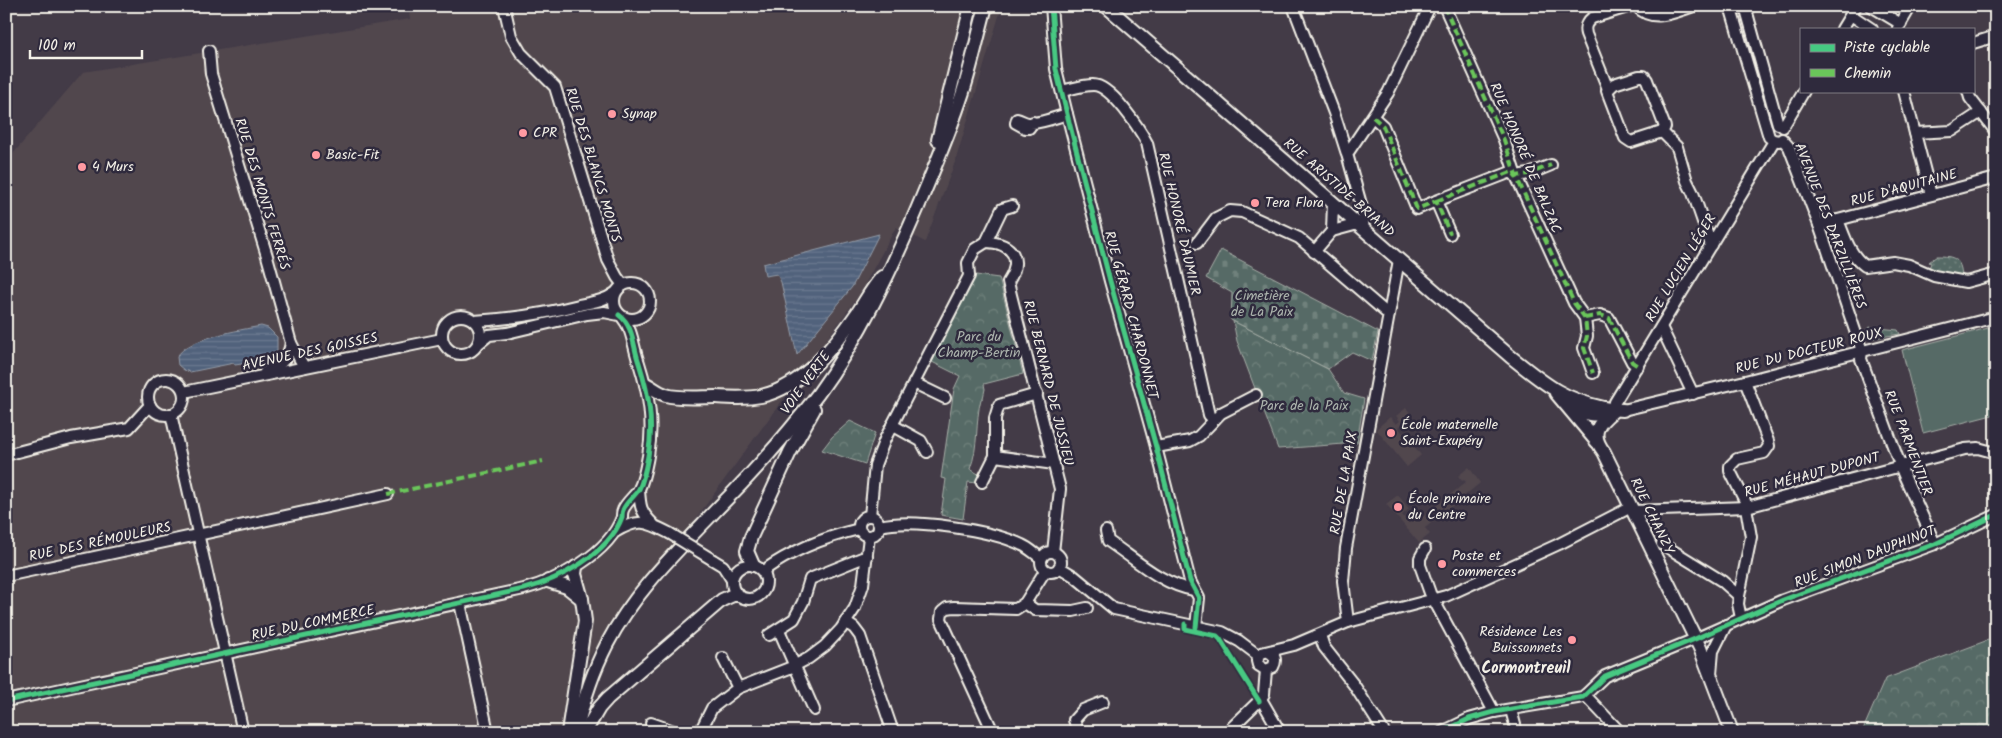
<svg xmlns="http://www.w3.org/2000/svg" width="2002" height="738" font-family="Kalam,sans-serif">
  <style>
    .built { fill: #51474e }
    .grass { fill: url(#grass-dots); stroke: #a6aea7 }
    .forest { fill: url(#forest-crowns); stroke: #a6aea7 }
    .cemetery { fill: url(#cemetery-stones); stroke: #a6aea7 }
    .pitch { fill: #576b66; stroke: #a6aea7 }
    .water { fill: url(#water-rules); stroke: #929ba7 }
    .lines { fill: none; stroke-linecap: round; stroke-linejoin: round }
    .minor-casing { stroke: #f4f1e8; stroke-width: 14 }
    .major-casing { stroke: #f4f1e8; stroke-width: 16 }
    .minor { stroke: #2f2a3d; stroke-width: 10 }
    .major { stroke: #2f2a3d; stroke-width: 12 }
    .minor-bridge-casing { stroke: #f4f1e8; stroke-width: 14; stroke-linecap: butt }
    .minor-bridge { stroke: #2f2a3d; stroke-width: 10 }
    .quiet { stroke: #6ac65a; stroke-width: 4; stroke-dasharray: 8 4; stroke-linecap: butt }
    .cycleway-casing { stroke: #2f2a3d; stroke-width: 8 }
    .cycleway { stroke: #46c982; stroke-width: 5 }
    .poi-dot { fill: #ff9aa2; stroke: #2f2a3d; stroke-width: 2 }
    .labels { text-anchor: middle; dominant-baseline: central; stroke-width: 5; stroke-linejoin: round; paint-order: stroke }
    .poi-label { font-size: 14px; fill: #f4f1e8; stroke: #2f2a3d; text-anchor: start }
    .street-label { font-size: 14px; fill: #f4f1e8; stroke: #2f2a3d }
    .park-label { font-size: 14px; fill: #adb5ae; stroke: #2f2a3d }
    .quarter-label { font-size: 16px; font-weight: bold; fill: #f4f1e8; stroke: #2f2a3d }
  </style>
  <defs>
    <pattern id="grass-dots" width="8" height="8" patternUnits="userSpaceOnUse" patternTransform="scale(1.25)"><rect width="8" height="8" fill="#576b66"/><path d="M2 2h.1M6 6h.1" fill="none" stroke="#70817c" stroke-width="1.8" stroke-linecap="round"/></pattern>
    <pattern id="forest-crowns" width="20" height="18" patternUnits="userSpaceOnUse" patternTransform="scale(1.25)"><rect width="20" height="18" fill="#576b66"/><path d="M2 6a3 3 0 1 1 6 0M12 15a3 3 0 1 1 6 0" fill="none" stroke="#70817c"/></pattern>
    <pattern id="cemetery-stones" width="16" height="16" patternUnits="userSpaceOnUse" patternTransform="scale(1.25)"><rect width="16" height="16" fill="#576b66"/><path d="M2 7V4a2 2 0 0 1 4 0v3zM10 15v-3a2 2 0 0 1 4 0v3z" fill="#70817c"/></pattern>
    <pattern id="water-rules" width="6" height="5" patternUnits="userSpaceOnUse" patternTransform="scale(1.25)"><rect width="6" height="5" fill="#51627c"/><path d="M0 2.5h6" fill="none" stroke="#6b798f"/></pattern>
  </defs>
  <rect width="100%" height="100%" fill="#433b47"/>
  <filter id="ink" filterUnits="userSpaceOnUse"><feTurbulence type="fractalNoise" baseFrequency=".02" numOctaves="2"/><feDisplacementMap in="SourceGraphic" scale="10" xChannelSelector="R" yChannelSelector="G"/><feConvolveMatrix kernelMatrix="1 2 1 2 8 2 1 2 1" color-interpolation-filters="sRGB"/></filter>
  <g filter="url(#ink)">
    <g class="built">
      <polygon points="408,6 1002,6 955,162 925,242 896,227 859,295 692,524 576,674 570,732 6,732 6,162 83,72 410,19"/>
      <polygon points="1406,408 1411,414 1401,422 1402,423 1398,427 1421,455 1407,467 1376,429 1390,417 1396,424 1400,421 1396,416"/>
      <polygon points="1469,467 1480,483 1425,528 1430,534 1419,543 1386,504 1398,495 1409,509 1402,515 1409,523 1416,518 1419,520 1466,482 1464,480 1462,481 1458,476"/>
    </g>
    <g class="grass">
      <path d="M 1937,256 C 1954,256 1961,258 1962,277 L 1934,271 L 1929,268 L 1931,263 L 1929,262 Z"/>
      <polygon points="1870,327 1898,330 1900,334 1873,338 1866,330"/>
    </g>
    <g class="forest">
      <path d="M 976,275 L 999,278 L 1023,374 L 984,384 L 985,389 L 983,398 L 981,399 C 975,422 979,446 970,469 L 980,475 L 977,483 L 968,482 L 963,519 L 941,515 L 946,479 L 941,478 L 954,389 L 960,376 L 932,362 Z"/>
      <polygon points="1233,321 1328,369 1344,393 1364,399 1357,443 1278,449 1237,341"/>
      <polygon points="850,421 875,433 865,464 822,450 832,437"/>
      <polygon points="1996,637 1996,732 1862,732 1885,679"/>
    </g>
    <polygon class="cemetery" points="1221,250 1378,332 1372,361 1352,352 1328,369 1231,320 1232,293 1206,278"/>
    <polygon class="pitch" points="1996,326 1996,414 1923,433 1902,350"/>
    <g class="water">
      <polygon points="879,234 852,287 797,355 781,282 777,274 765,276 763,264"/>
      <path d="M 261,326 L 268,328 L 277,337 L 277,351 L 268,360 L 235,365 L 234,363 L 190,372 L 184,370 L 178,365 L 177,357 C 186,338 241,330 261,326 Z"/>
    </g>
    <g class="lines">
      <g class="minor-casing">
        <g id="minor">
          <polyline points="504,6 511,36 521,53 555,87 608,260 617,277 623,285"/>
          <polyline points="1051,6 1056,69 1067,114 1110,281 1156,447 1190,581 1199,598 1196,627"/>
          <polyline points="1293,6 1334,113 1347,154"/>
          <polyline points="1444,6 1504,140 1516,176 1574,303 1585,318 1587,336 1584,348 1593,373"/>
          <path d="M 1636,6 C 1653,24 1674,12 1694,6"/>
          <polyline points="1730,6 1769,137 1773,140 1779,141"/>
          <polyline points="1745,6 1778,124"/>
          <polyline points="1871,6 1901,24"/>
          <polyline points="1851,15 1872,29"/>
          <polyline points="1898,28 1911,6"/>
          <polyline points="1842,29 1856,6"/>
          <polyline points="1973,43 1996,36"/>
          <polyline points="209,51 211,74 267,256 291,343 304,367"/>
          <polygon points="1639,76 1644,76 1647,80 1665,127 1662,132 1631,142 1625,138 1607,91 1614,84"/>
          <path d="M 1608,89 L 1586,34 C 1584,27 1586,23 1592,18 L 1631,6"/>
          <path d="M 1062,91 C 1071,89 1083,85 1093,85 C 1111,85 1139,128 1147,143 L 1209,415 L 1214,420"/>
          <polyline points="1904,91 1931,195"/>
          <polyline points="1968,91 1970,98 1996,132"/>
          <polyline points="1373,117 1383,126 1417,209 1436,201 1450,234"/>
          <path d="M 1033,122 L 1029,128 L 1025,128 L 1016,123 L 1017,119 C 1021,120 1025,123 1029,123 C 1039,124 1057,117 1067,114"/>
          <polyline points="1783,127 1804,91"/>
          <polyline points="1662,132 1677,147 1687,181 1693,193 1711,245"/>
          <polyline points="1915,133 1952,131 1981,112"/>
          <polyline points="1782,139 1789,147 1819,225 1862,351 1861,359 1903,473 1935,544"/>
          <polyline points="1436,201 1511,172 1516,176 1529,174 1551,165"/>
          <path d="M 1838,220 C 1845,237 1849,254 1865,266 L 1893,262 L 1909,265 L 1934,276 L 1966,282 L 1996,274"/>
          <polyline points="1819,225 1996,178"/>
          <polyline points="1363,229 1364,215 1347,154 1388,93 1430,6"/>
          <polyline points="1332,231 1333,203"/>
          <path d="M 986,242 C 1013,243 1023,259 1008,282 L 1011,295 L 1060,489 L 1053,552"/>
          <polyline points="1197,243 1216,218 1230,211 1242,212 1299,238 1389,315"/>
          <polyline points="1314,252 1332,231 1358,224"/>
          <circle cx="632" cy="301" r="18"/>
          <circle cx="461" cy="335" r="19"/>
          <polyline points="1585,318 1600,315 1609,318 1632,362 1638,366"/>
          <path d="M 474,321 C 510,319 544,314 579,305 C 593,302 604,301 615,293"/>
          <polyline points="1661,327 1693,394"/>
          <polyline points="478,344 489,335 507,333 587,314 604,312 619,315"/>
          <path d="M 265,372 C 280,364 288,361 291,343"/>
          <circle cx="166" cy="397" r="18"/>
          <polyline points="914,383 945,398"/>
          <polyline points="184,392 442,339"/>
          <polyline points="1623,410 1745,381 1996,317"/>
          <polyline points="1613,411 1615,402 1774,141"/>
          <polyline points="171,414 243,732"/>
          <polyline points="892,425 921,441 927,452"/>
          <polyline points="1156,447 1190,441 1199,436 1221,413 1256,395"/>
          <polyline points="6,455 71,438 129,428 150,405"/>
          <polyline points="995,456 1054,464"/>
          <polyline points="982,482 995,456 995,418 999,405 1037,394"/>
          <path d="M 639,489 C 640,506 640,511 653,524"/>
          <polyline points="1633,511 1747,507 1965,449 1978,448 1996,453"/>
          <circle cx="869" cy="526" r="10"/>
          <polyline points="870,516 875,465 885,439 969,276 968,263 975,249 986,242 1002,209 1012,206"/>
          <path d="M 880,526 C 912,518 991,530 1022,545 C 1029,548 1035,554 1041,558"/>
          <path d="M 1106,531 L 1108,541 C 1135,559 1162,585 1194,590"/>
          <path d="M 615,532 C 638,518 646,521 669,533"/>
          <polyline points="1662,544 1722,581 1739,596"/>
          <polyline points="1425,549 1420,558 1420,565 1430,593 1494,712"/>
          <circle cx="1051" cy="562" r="10"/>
          <polyline points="713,560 723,566 732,580"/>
          <circle cx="749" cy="582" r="17"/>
          <polyline points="1059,567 1074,576 1114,609 1222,632 1239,641 1259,656"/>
          <path d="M 763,571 C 791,551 826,537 859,529"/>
          <polyline points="6,576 388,494"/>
          <polyline points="460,603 488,732"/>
          <polyline points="1025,603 1035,610 1073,611 1087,608"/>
          <polyline points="1741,618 1738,604 1739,596 1751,537 1745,501 1730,471 1730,466 1737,459 1764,453 1769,446 1768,441 1745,381"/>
          <polyline points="845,622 854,628 860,636 893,732"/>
          <polyline points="1348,622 1343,581 1346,548 1399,260"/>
          <polyline points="779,630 814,710"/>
          <polyline points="769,635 794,619 803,602 810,579 862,558 867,557"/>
          <polyline points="1320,635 1324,647 1354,685 1384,732"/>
          <path d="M 1268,652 C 1275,655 1277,660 1273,667 L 1266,670 L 1258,665 L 1257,661 L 1261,653 L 1294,645 L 1348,622 L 1446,596 L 1559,544 L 1631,507"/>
          <polyline points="723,658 738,688"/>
          <polyline points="1711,674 1713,651 1726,625"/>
          <polyline points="1585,695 1620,732"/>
          <polyline points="1261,699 1280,732"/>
          <path d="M 6,701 L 524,589 C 558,580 609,554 622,517 C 622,515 622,512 623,510 C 626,502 635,496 639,489 C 644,479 646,466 648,456 C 654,423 649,395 639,363 C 633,347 633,330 622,317"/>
          <polyline points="1511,710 1517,732"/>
          <polyline points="651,723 677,732"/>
          <polyline points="700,732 712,708 738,688 792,667 809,658 825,646 841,629 855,608 863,585 869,537"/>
          <polyline points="993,732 941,619 942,612 947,608 954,607 1016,609 1025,603 1045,571"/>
          <polyline points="1078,732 1074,720 1083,710 1103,702"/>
          <polyline points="1227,732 1261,699 1264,694 1266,670"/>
          <polyline points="1442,732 1469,719 1494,712 1583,697 1605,676 1695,639 1783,600 1935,544 1996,515"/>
        </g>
      </g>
      <g class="major-casing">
        <g id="major">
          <path d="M 1106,6 L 1511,357 C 1544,383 1561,399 1604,408 C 1611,409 1615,410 1623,410"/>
          <polyline points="938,140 971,6"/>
          <path d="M 646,384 C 652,387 659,393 666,395 C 678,399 701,397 715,397 C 731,398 746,399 761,396 C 803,387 835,345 858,312 C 866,300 872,288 882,277"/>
          <polyline points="1556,393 1597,442"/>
          <path d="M 1570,407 C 1584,414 1595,417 1610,412"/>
          <path d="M 1613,411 C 1597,424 1590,434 1604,452 L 1700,648 L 1732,732"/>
          <polyline points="753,565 747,551 751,537 790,452 814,409"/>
          <polyline points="548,581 567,587 582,599"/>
          <polyline points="568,732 585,621 582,599 575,574 576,567"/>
          <path d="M 576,732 C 583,702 593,671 607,644 C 634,592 677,551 717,509 C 753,473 787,435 818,394 C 860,336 890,273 918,207 C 934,169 950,132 963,92 C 972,64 978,35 986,6"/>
          <polyline points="585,732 599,708 608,698 722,600 733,595 738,595"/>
        </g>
      </g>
      <use href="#minor" class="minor"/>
      <use href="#major" class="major"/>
      <g class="minor-bridge-casing">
        <polyline id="minor-bridge" points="669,533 713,560"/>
      </g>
      <use href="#minor-bridge" class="minor-bridge"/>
      <g class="quiet">
        <polyline points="1444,6 1504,140 1516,176 1574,303 1585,318 1587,336 1584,348 1593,373"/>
        <polyline points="1373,117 1383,126 1417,209 1436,201 1450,234"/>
        <polyline points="1436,201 1511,172 1516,176 1529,174 1551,165"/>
        <polyline points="1585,318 1600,315 1609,318 1632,362 1638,366"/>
        <polyline points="388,494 543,461"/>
      </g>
      <g class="cycleway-casing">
        <g id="cycleway">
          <polyline points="1051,6 1056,69 1067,114 1110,281 1156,447 1190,581 1199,598 1196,627"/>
          <polyline points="1185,624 1185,629 1217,636 1220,639 1259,701"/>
          <path d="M 6,701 L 524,589 C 558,580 609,554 622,517 C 622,515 622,512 623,510 C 626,502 635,496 639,489 C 644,479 646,467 648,456 C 654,423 649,395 639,363 C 633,347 634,326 619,315"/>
          <polyline points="1442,732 1469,719 1494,712 1583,697 1605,676 1695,639 1783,600 1935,544 1996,515"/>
        </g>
      </g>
      <use href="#cycleway" class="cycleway"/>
    </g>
  </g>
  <g class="poi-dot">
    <circle cx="612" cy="114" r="5"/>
    <circle cx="523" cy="133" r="5"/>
    <circle cx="316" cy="155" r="5"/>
    <circle cx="82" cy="167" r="5"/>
    <circle cx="1255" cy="203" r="5"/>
    <circle cx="1391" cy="433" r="5"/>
    <circle cx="1398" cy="507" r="5"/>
    <circle cx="1442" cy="564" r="5"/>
    <circle cx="1572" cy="640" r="5"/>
  </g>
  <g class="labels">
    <g class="poi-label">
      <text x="622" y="114">Synap</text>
      <text x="533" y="133">CPR</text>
      <text x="326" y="155">Basic-Fit</text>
      <text x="92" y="167">4 Murs</text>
      <text x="1265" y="203">Tera Flora</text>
      <text x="1401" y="425">École maternelle<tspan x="1401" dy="16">Saint-Exupéry</tspan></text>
      <text x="1408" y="499">École primaire<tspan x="1408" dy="16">du Centre</tspan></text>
      <text x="1452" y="556">Poste et<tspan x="1452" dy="16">commerces</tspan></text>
      <text x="1562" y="632" text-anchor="end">Résidence Les<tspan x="1562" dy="16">Buissonnets</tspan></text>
    </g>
    <g class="street-label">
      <text transform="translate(1525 158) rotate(67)">RUE HONORÉ DE BALZAC</text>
      <text transform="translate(593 165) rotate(73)">RUE DES BLANCS MONTS</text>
      <text transform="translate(1339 188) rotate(41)">RUE ARISTIDE BRIAND</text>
      <text transform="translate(1904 188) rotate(-15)">RUE D'AQUITAINE</text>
      <text transform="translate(262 194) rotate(73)">RUE DES MONTS FERRÉS</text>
      <text transform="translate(1179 224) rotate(77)">RUE HONORÉ DAUMIER</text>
      <text transform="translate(1830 226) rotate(69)">AVENUE DES DARZILLIÈRES</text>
      <text transform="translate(1681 268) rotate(-59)">RUE LUCIEN LÉGER</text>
      <text transform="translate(1131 315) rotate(75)">RUE GÉRARD CHARDONNET</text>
      <text transform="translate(1809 351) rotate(-14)">RUE DU DOCTEUR ROUX</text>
      <text transform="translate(310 352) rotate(-12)">AVENUE DES GOISSES</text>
      <text transform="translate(806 383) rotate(-54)">VOIE VERTE</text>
      <text transform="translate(1048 383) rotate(76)">RUE BERNARD DE JUSSIEU</text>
      <text transform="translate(1908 443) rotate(69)">RUE PARMENTIER</text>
      <text transform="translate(1812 475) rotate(-15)">RUE MÉHAUT DUPONT</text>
      <text transform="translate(1344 483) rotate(-80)">RUE DE LA PAIX</text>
      <text transform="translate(1652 516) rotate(64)">RUE CHANZY</text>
      <text transform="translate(100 542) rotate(-12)">RUE DES RÉMOULEURS</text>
      <text transform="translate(1865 557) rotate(-21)">RUE SIMON DAUPHINOT</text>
      <text transform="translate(313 623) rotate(-12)">RUE DU COMMERCE</text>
    </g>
    <g class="park-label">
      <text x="1262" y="296">Cimetière<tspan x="1262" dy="16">de La Paix</tspan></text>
      <text x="979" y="337">Parc du<tspan x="979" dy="16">Champ-Bertin</tspan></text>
      <text x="1304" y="406">Parc de la Paix</text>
    </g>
    <g class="quarter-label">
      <text x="1526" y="668">Cormontreuil</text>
    </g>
  </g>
  <rect width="2002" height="738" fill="none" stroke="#2f2a3d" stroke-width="25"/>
  <rect x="12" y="12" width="1977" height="713" fill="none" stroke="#f4f1e8" stroke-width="2" filter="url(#ink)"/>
  <rect x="1800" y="28" width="175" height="65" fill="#2f2a3d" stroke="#7e7a81"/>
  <rect x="1810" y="44" width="25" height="8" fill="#46c982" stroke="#7e7a81"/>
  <text x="1844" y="52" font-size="15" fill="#f4f1e8">Piste cyclable</text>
  <rect x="1810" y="69" width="25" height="8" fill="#6ac65a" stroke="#7e7a81"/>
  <text x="1844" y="78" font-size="15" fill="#f4f1e8">Chemin</text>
  <path d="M30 50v8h112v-8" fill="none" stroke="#f4f1e8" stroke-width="2.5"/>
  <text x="38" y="50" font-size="15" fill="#f4f1e8" stroke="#2f2a3d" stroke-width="4" paint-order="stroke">100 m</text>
</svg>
